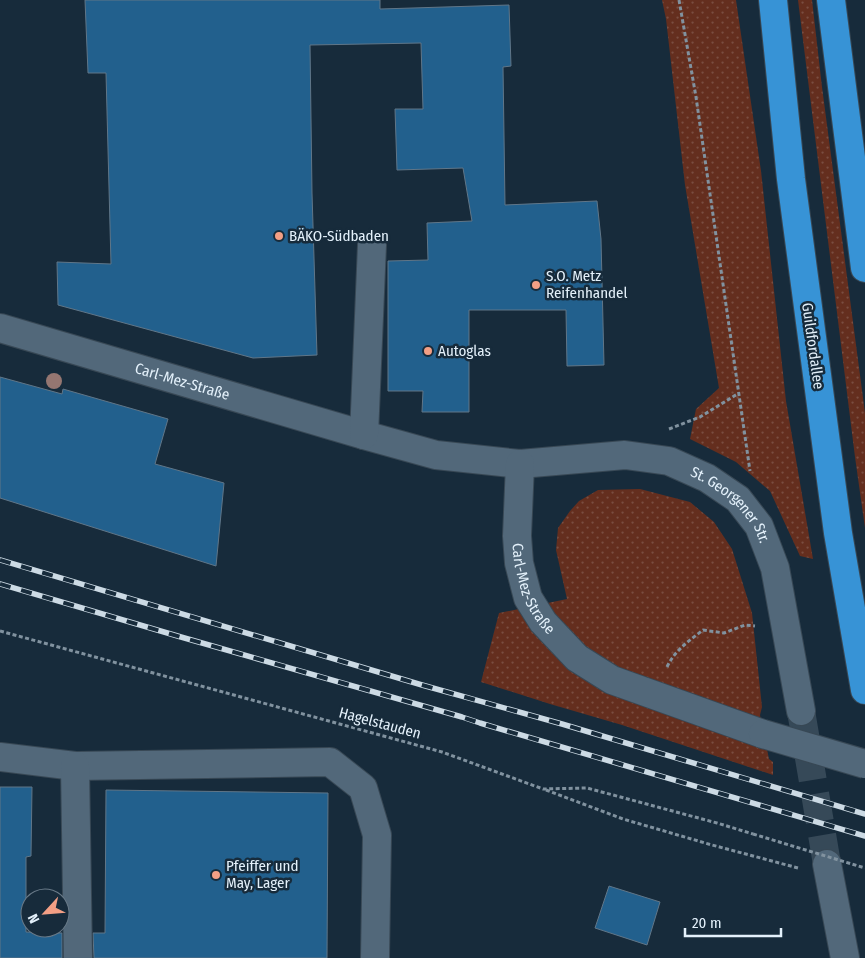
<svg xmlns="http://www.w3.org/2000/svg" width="865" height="958" font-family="'Fira Sans Condensed',sans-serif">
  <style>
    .grass { fill: url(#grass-dots) }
    .building { fill: #22608d; stroke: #607688 }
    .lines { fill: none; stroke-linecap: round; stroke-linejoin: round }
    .minor-tunnel { stroke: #364958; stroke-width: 28; stroke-dasharray: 28 14; stroke-linecap: butt }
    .minor-casing { stroke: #384855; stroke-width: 30 }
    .highway-casing { stroke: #384855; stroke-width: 30 }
    .path { stroke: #81929f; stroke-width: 3; stroke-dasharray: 4 2.5; stroke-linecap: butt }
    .minor { stroke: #52687a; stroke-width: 28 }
    .highway { stroke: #3793d6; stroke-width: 28 }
    .rail-casing { stroke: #ccdae4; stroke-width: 5.5 }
    .rail { stroke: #172b3b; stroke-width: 4; stroke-dasharray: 11; stroke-linecap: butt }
    .minor-bridge-casing { stroke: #384855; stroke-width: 30; stroke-linecap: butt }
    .path-bridge { stroke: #81929f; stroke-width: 3; stroke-dasharray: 4 2.5; stroke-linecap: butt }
    .minor-bridge { stroke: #52687a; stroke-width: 28 }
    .tree { fill: #957671 }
    .poi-dot { fill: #f39f85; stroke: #172b3b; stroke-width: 2 }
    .labels { text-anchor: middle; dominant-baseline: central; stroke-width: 5; stroke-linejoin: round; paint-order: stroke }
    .poi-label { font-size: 15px; fill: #e4f1fb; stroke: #172b3b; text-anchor: start }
    .street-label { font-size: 15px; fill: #e4f1fb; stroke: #172b3b }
  </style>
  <defs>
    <pattern id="grass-dots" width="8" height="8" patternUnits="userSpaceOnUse" patternTransform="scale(1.25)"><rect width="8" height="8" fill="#642e1e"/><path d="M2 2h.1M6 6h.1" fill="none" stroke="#7a4d40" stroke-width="1.8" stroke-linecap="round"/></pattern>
  </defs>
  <rect width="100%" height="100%" fill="#172b3b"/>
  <g class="grass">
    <polygon points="662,0 736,0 761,171 786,401 813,559 800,556 770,491 736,462 690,439 696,409 719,388 685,185 666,19"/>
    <polygon points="798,0 812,0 822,87 865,413 865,528 855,457"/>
    <polygon points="640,489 690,502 714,522 732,549 752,613 762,707 760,715 769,759 773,762 773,775 622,725 550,704 481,682 499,613 567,599 556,550 558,528 570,511 579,501 598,490"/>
  </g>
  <g class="building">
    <polygon points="85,0 380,0 380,9 509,5 511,66 503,67 505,205 597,201 601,239 604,365 567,366 566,310 469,310 469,412 422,412 423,391 388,391 388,261 428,260 427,223 472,221 463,168 397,170 395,109 423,109 421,43 310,45 312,193 317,355 253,358 58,305 57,262 111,264 106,73 88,73"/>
    <polygon points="0,377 62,394 63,389 168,419 155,464 224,483 216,566 0,498"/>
    <polygon points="0,787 32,787 31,856 26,857 26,932 62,933 62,958 0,958"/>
    <polygon points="106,790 328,793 327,958 94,958 93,933 105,933"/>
    <polygon points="609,886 660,902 647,945 595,928"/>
  </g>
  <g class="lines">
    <polyline class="minor-tunnel" points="801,711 827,864"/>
    <g class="minor-casing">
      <g id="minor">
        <path id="s1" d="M 0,328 L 364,435 L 436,455 L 520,464 L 625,455 L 669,461 L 707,478 L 738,499 L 759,526 L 775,568 L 801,711"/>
        <polyline points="364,435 372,245"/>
        <path id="s2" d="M 520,464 L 517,536 L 519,563 L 528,598 L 543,622 L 577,658 L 612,680 L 763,734"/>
        <polyline points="0,757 75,766 330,762 363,788 377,835 375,958"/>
        <polyline points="75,766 78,958"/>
        <polyline points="827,864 845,958"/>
      </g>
    </g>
    <g class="highway-casing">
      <g id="highway">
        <polyline points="773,0 791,179 838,533 865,690"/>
        <polyline points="831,0 865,268"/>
      </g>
    </g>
    <g class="path">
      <polyline points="679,0 696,97 750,471"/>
      <polyline points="669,429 700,417 739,393"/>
      <polyline points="0,631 442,752 543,789 587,788 717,823 753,834"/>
      <path d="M 667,667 C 675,650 689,641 703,630 L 724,633 L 745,625 L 755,626"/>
      <polyline points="546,790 623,819 712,845 798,868"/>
    </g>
    <use href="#minor" class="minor"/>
    <use href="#highway" class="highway"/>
    <g class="rail-casing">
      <g id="rail">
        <polyline points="0,560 422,685 562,724 865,814"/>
        <polyline points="0,584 181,637 462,717 480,723 865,836"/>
      </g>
    </g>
    <use href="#rail" class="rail"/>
    <g class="minor-bridge-casing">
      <polyline id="minor-bridge" points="763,734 865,764"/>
    </g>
    <polyline class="path-bridge" points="753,834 865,868"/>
    <use href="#minor-bridge" class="minor-bridge"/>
  </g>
  <circle class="tree" cx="54" cy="381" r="8"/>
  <g class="poi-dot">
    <circle cx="279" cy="236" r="5"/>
    <circle cx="536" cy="285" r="5"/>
    <circle cx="428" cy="351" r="5"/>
    <circle cx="216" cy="875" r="5"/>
  </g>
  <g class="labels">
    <g class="poi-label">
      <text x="289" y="236">BÄKO-Südbaden</text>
      <text x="546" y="276">S.O. Metz<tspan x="546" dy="17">Reifenhandel</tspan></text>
      <text x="438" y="351">Autoglas</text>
      <text x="226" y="866">Pfeiffer und<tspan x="226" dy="17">May, Lager</tspan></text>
    </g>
    <g class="street-label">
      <text transform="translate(813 346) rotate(82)">Guildfordallee</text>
      <text stroke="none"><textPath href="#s1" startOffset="190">Carl-Mez-Straße</textPath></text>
      <text stroke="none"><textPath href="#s1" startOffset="766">St. Georgener Str.</textPath></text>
      <text stroke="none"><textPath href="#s2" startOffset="128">Carl-Mez-Straße</textPath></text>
      <text transform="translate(380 723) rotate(15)">Hagelstauden</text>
    </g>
  </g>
  <g transform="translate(45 913) rotate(244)"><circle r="24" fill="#172b3b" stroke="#697a88"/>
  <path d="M0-4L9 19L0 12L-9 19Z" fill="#f39f85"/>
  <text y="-8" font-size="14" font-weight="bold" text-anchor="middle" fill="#e4f1fb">N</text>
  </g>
  <path d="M685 928v8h96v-8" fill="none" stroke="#e4f1fb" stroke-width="2.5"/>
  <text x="692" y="928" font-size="15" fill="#e4f1fb" stroke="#172b3b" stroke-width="4" paint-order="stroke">20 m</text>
</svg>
